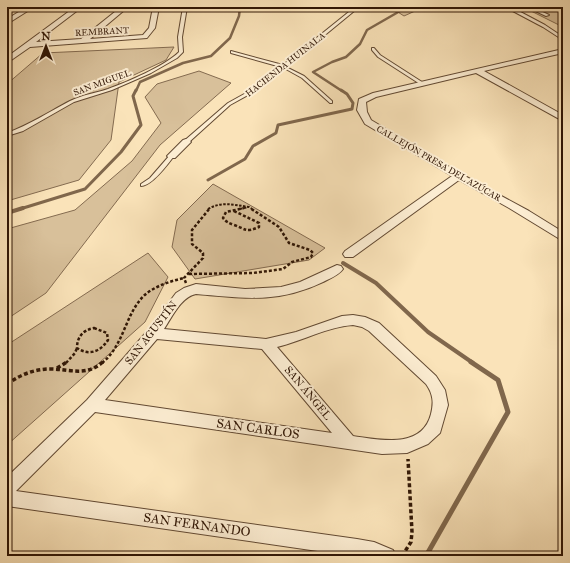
<svg xmlns="http://www.w3.org/2000/svg" width="570" height="563" font-family="'IM FELL Great Primer',serif">
  <style>
    .green { fill: #d8c09a; stroke: #846b50 }
    .lines { fill: none; stroke-linecap: round; stroke-linejoin: round }
    .stream-far3 { stroke: #80674c; stroke-width: 2.5 }
    .stream-far2 { stroke: #80674c; stroke-width: 3 }
    .stream-far1 { stroke: #80674c; stroke-width: 4 }
    .stream { stroke: #80674c; stroke-width: 5 }
    .lane-casing { stroke: #624932; stroke-width: 2 }
    .street-casing { stroke: #624932; stroke-width: 2 }
    .path-far2 { stroke: #301605; stroke-width: 2; stroke-dasharray: 2.5 1.5; stroke-linecap: butt }
    .path-far1 { stroke: #301605; stroke-width: 2.5; stroke-dasharray: 3 2; stroke-linecap: butt }
    .path { stroke: #301605; stroke-width: 3.5; stroke-dasharray: 4 2.5; stroke-linecap: butt }
    .lane { fill: #fcedd2; fill-rule: evenodd }
    .street { fill: #fcedd2; fill-rule: evenodd }
    .labels { text-anchor: middle; dominant-baseline: central; stroke-width: 4; stroke-linejoin: round; paint-order: stroke }
    .far-street-label { font-size: 9px; fill: #301605; stroke: #fcedd2 }
    .street-label { font-size: 11px; fill: #301605; stroke: #fcedd2 }
    .near-street-label { font-size: 13px; fill: #301605; stroke: #fcedd2 }
  </style>
  <rect width="100%" height="100%" fill="#fae3b9"/>
  <filter id="stains"><feTurbulence type="fractalNoise" baseFrequency=".005" numOctaves="4"/><feColorMatrix values="0 0 0 0 .2 0 0 0 0 .09 0 0 0 0 .02 0 0 0 .5 -.17"/></filter>
  <radialGradient id="worn" r=".72"><stop offset=".6" stop-color="#630" stop-opacity="0"/><stop offset="1" stop-color="#630" stop-opacity=".3"/></radialGradient>
  <g class="green">
    <polygon points="390,7 424,7 404,16"/>
    <polygon points="523,7 563,7 563,27"/>
    <polygon points="174,47 166,60 119,82 111,140 79,180 7,201 7,84 43,53"/>
    <polygon points="199,71 231,83 160,145 46,293 7,319 7,229 75,210 132,161 161,123 145,97 157,84"/>
    <polygon points="213,184 325,248 309,260 195,279 172,247 177,220"/>
    <polygon points="148,253 168,277 145,322 7,445 7,345"/>
  </g>
  <g class="lines">
    <g class="stream-far3">
      <polyline points="136,91 140,82 183,63 211,56 230,38 239,16 240,7"/>
      <polyline points="342,91 313,72 332,62 346,57 360,44 367,30 407,7"/>
    </g>
    <g class="stream-far2">
      <polyline points="208,180 245,159 253,146 276,133 278,125 352,109 353,103 347,94 341,90"/>
      <polyline points="20,209 85,189 121,152 141,125 133,96 136,90"/>
    </g>
    <g class="stream-far1">
      <polyline points="7,213 23,208"/>
      <polyline points="343,263 376,283 428,332 473,363"/>
    </g>
    <polyline class="stream" points="426,556 508,412 498,380 471,362"/>
    <g class="lane-casing">
      <g id="lane">
        <path d="M 183,7 L 187,7 L 182,37 L 183,52 L 177,58 L 151,73 L 112,90 L 74,102 L 23,131 L 7,136 L 7,133 C 29,125 49,112 70,101 C 82,95 96,93 108,89 C 127,82 165,66 179,52 L 178,37 Z"/>
        <polygon points="276,7 302,8 312,7 302,10 278,8"/>
        <polygon points="355,7 359,7 286,67 304,76 332,101 332,103 330,103 302,78 284,68 257,90 230,105 188,143 184,143 184,141 228,103 255,88 281,67 231,53 231,51 283,65"/>
        <polygon points="509,7 511,7 545,25 563,37 563,40 543,27 509,9"/>
        <polygon points="527,7 532,7 549,15 546,16"/>
        <polygon points="372,48 374,48 380,55 422,82 422,84 420,84 378,57 372,50"/>
        <path d="M 170,155 L 174,155 L 174,156 C 168,164 152,186 141,186 L 141,184 L 150,178 Z"/>
      </g>
    </g>
    <g class="street-casing">
      <g id="street">
        <polygon points="27,7 34,7 7,24 7,19"/>
        <polygon points="75,7 82,7 36,42 81,39 121,7 128,7 90,39 143,35 149,28 153,7 159,7 155,28 147,38 30,47 7,63 7,57"/>
        <polygon points="563,49 563,53 484,71 563,115 563,121 476,73 376,97 366,102 367,112 371,120 463,175 529,211 563,232 563,241 509,208 459,180 353,257 345,257 343,254 345,251 452,176 365,124 357,110 359,99 373,93"/>
        <polygon points="186,139 189,140 191,142 175,158 169,158 167,156 183,140"/>
        <path d="M 337,265 L 341,266 L 343,269 C 339,275 329,279 323,282 C 277,304 243,298 196,294 C 181,297 172,317 164,329 L 266,339 L 296,332 L 342,316 L 353,315 L 365,317 L 379,323 L 436,376 L 445,390 L 448,405 L 440,433 L 428,444 L 407,453 L 382,454 L 95,412 L 16,491 L 357,539 L 374,542 L 393,550 L 396,556 L 352,556 L 7,506 L 7,477 L 87,400 L 149,329 L 176,293 L 184,288 L 196,284 L 245,289 L 281,287 L 300,282 ZM 353,325 L 362,327 L 369,331 L 426,384 C 433,394 434,402 431,414 C 422,449 381,440 353,436 L 277,347 C 302,341 327,327 353,325 ZM 157,339 L 262,349 L 332,433 L 105,400 Z"/>
      </g>
    </g>
    <g class="path-far2">
      <path d="M 208,209 C 222,201 234,205 249,207 L 252,209"/>
      <polyline points="240,209 248,207"/>
    </g>
    <g class="path-far1">
      <path d="M 234,211 L 259,223 L 259,227 C 245,233 246,229 234,225 C 229,223 226,222 223,218 L 226,212 L 244,208"/>
      <polyline points="189,274 253,273 283,269 292,262 311,257 313,253 310,250 289,243 279,227 250,208"/>
      <polyline points="186,283 184,278 203,258 203,253 192,244 192,230 210,208"/>
      <path d="M 94,328 L 107,333 L 108,340 C 100,352 89,356 77,348 C 77,337 83,330 94,328 Z"/>
      <polyline points="66,363 75,353 77,348"/>
      <path d="M 102,363 C 125,345 125,311 147,293 C 158,285 171,281 184,278"/>
    </g>
    <g class="path">
      <polyline points="57,368 67,362"/>
      <path d="M 7,384 C 20,375 34,369 50,369 C 71,369 85,377 103,362"/>
      <polyline points="7,429 10,438 7,445"/>
      <polyline points="402,556 411,542 412,532 408,459"/>
    </g>
    <use href="#lane" class="lane"/>
    <use href="#street" class="street"/>
  </g>
  <g class="labels">
    <g class="far-street-label">
      <text transform="translate(102 31) rotate(-3)">REMBRANT</text>
      <text transform="translate(285 64) rotate(-38)">HACIENDA HUINALA</text>
      <text transform="translate(102 82) rotate(-20)">SAN MIGUEL</text>
      <text transform="translate(439 163) rotate(30)">CALLEJÓN PRESA DEL AZÚCAR</text>
    </g>
    <g class="street-label">
      <text transform="translate(151 333) rotate(-52)">SAN AGUSTÍN</text>
      <text transform="translate(308 393) rotate(50)">SAN ÁNGEL</text>
    </g>
    <g class="near-street-label">
      <text transform="translate(258 429) rotate(8)">SAN CARLOS</text>
      <text transform="translate(197 525) rotate(8)">SAN FERNANDO</text>
    </g>
  </g>
  <rect width="570" height="563" fill="none" stroke="#fae3b9" stroke-width="24"/>
  <rect x="8" y="8" width="554" height="547" fill="none" stroke="#301605" stroke-width="2"/>
  <rect x="12" y="12" width="546" height="539" fill="none" stroke="#301605"/>
  <g transform="translate(46 46)" stroke="#fcedd2" stroke-width="3" paint-order="stroke">
  <path d="M0-3L7 15L0 10L-7 15Z" fill="#301605"/>
  <text y="-6" font-size="11" font-weight="bold" text-anchor="middle" fill="#301605">N</text>
  </g>
  <rect width="100%" height="100%" filter="url(#stains)"/>
  <rect width="100%" height="100%" fill="url(#worn)"/>
</svg>
